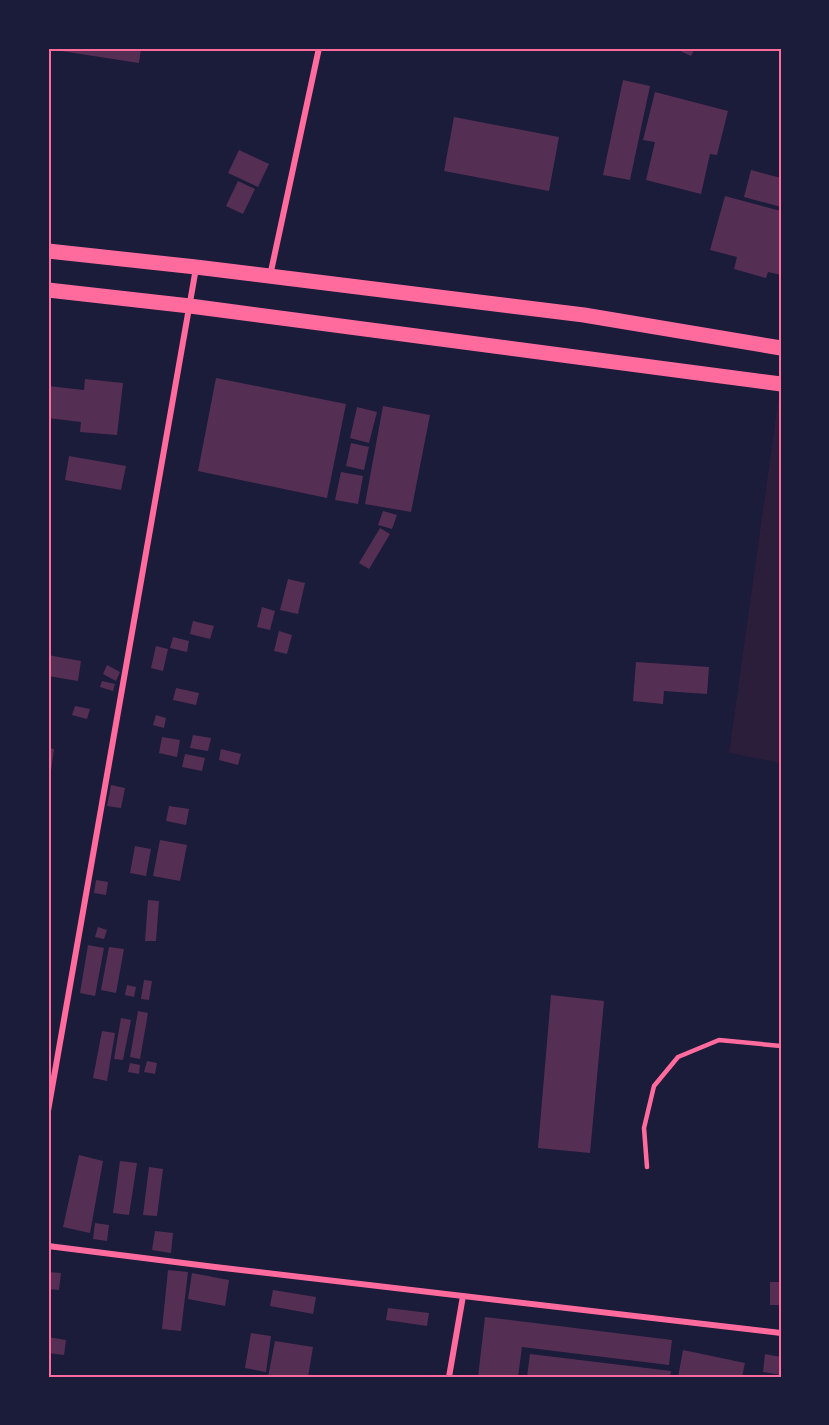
<svg xmlns="http://www.w3.org/2000/svg" width="829" height="1425" font-family="'Golos Text',sans-serif">
  <style>
    .green { fill: #2a1e3b }
    .building { fill: #542f53 }
    .lines { fill: none; stroke-linecap: round; stroke-linejoin: round }
    .service { stroke: #ff6b9d; stroke-width: 4.5 }
    .minor { stroke: #ff6b9d; stroke-width: 6 }
    .primary { stroke: #ff6b9d; stroke-width: 15 }
    .neatline { fill: none; stroke: #ff6b9d; stroke-width: 2 }
  </style>
  <rect width="100%" height="100%" fill="#1b1b3a"/>
  <polygon class="green" points="780,388 781,389 781,763 729,753"/>
  <g class="building">
    <polygon points="48,48 141,48 139,63 48,49"/>
    <polygon points="674,48 695,48 691,56"/>
    <polygon points="623,80 650,86 630,180 603,175"/>
    <polygon points="655,92 728,111 717,155 710,154 701,194 646,180 655,142 643,140"/>
    <polygon points="454,117 559,137 549,191 444,171"/>
    <polygon points="239,150 269,164 258,187 228,173"/>
    <polygon points="751,170 781,178 781,207 744,197"/>
    <polygon points="238,181 255,189 243,214 226,206"/>
    <polygon points="725,196 781,211 781,275 768,272 766,278 734,269 737,257 710,250"/>
    <polygon points="216,378 346,404 327,498 198,471"/>
    <polygon points="85,379 123,383 117,435 80,432 81,422 48,418 48,386 84,390"/>
    <polygon points="383,406 430,415 411,512 365,504"/>
    <polygon points="357,407 377,412 369,443 350,438"/>
    <polygon points="351,443 369,447 364,470 346,466"/>
    <polygon points="69,456 126,466 121,490 65,480"/>
    <polygon points="341,472 363,476 358,504 335,500"/>
    <polygon points="383,511 397,515 392,529 378,525"/>
    <polygon points="380,528 390,534 369,569 359,563"/>
    <polygon points="288,579 305,583 298,614 280,610"/>
    <polygon points="262,607 275,611 270,630 257,627"/>
    <polygon points="193,621 214,626 210,639 190,634"/>
    <polygon points="279,631 292,635 287,654 274,651"/>
    <polygon points="173,637 189,641 187,652 170,648"/>
    <polygon points="156,646 168,649 163,671 151,668"/>
    <polygon points="48,655 81,661 78,681 48,676"/>
    <polygon points="636,662 709,667 707,694 664,691 663,704 633,701"/>
    <polygon points="107,665 120,672 116,681 103,674"/>
    <polygon points="102,681 115,684 113,691 100,687"/>
    <polygon points="176,688 199,693 196,705 173,700"/>
    <polygon points="75,706 90,709 87,719 72,715"/>
    <polygon points="156,715 166,718 164,728 153,725"/>
    <polygon points="193,735 211,738 208,751 190,748"/>
    <polygon points="162,737 180,740 177,757 159,753"/>
    <polygon points="48,748 54,749 51,771 48,771"/>
    <polygon points="221,749 241,754 238,765 219,760"/>
    <polygon points="185,754 205,758 202,771 182,767"/>
    <polygon points="111,785 125,788 121,808 107,806"/>
    <polygon points="169,806 189,809 186,825 166,821"/>
    <polygon points="160,840 187,845 180,881 153,876"/>
    <polygon points="135,846 151,849 146,876 130,873"/>
    <polygon points="96,880 108,882 106,895 94,893"/>
    <polygon points="148,900 159,901 156,941 145,941"/>
    <polygon points="98,927 107,930 104,939 95,937"/>
    <polygon points="88,945 104,948 95,996 80,993"/>
    <polygon points="109,947 124,949 116,993 101,990"/>
    <polygon points="144,980 152,981 149,1000 141,999"/>
    <polygon points="127,985 136,987 134,997 125,995"/>
    <polygon points="551,995 604,1001 590,1153 538,1148"/>
    <polygon points="138,1011 148,1013 140,1059 130,1057"/>
    <polygon points="121,1018 131,1020 123,1060 114,1059"/>
    <polygon points="102,1031 115,1033 107,1081 93,1078"/>
    <polygon points="147,1061 157,1063 155,1074 144,1072"/>
    <polygon points="130,1063 140,1065 139,1074 128,1072"/>
    <polygon points="79,1155 103,1161 90,1233 63,1227"/>
    <polygon points="120,1161 137,1163 129,1215 113,1213"/>
    <polygon points="149,1167 163,1169 157,1216 143,1215"/>
    <polygon points="95,1223 109,1225 107,1241 93,1239"/>
    <polygon points="155,1231 173,1233 171,1253 152,1250"/>
    <polygon points="168,1270 188,1272 181,1331 162,1329"/>
    <polygon points="48,1272 61,1273 59,1290 48,1289"/>
    <polygon points="192,1273 229,1280 225,1306 188,1299"/>
    <rect x="770" y="1282" width="11" height="23"/>
    <polygon points="273,1290 316,1297 313,1314 270,1306"/>
    <polygon points="388,1308 429,1313 427,1326 386,1320"/>
    <polygon points="485,1317 672,1340 669,1365 522,1347 518,1377 478,1377"/>
    <polygon points="251,1333 271,1336 266,1372 245,1368"/>
    <polygon points="48,1337 66,1340 64,1355 48,1353"/>
    <polygon points="275,1341 313,1347 308,1377 268,1377"/>
    <polygon points="683,1350 745,1363 742,1377 678,1377"/>
    <polygon points="530,1354 671,1371 670,1377 527,1377"/>
    <polygon points="765,1354 781,1357 781,1375 763,1372"/>
  </g>
  <g class="lines">
    <polyline class="service" points="647,1167 644,1128 654,1086 678,1057 719,1040 781,1046"/>
    <g class="minor">
      <polyline points="270,276 319,48"/>
      <polyline points="48,1111 196,268"/>
      <polyline points="48,1246 215,1267 781,1333"/>
      <polyline points="449,1377 463,1296"/>
    </g>
    <g class="primary">
      <polyline points="48,251 196,267 584,315 781,348"/>
      <polyline points="48,290 190,306 781,384"/>
    </g>
  </g>
  <rect width="829" height="1425" fill="none" stroke="#1b1b3a" stroke-width="99"/>
  <rect x="50" y="50" width="730" height="1326" class="neatline"/>
</svg>
